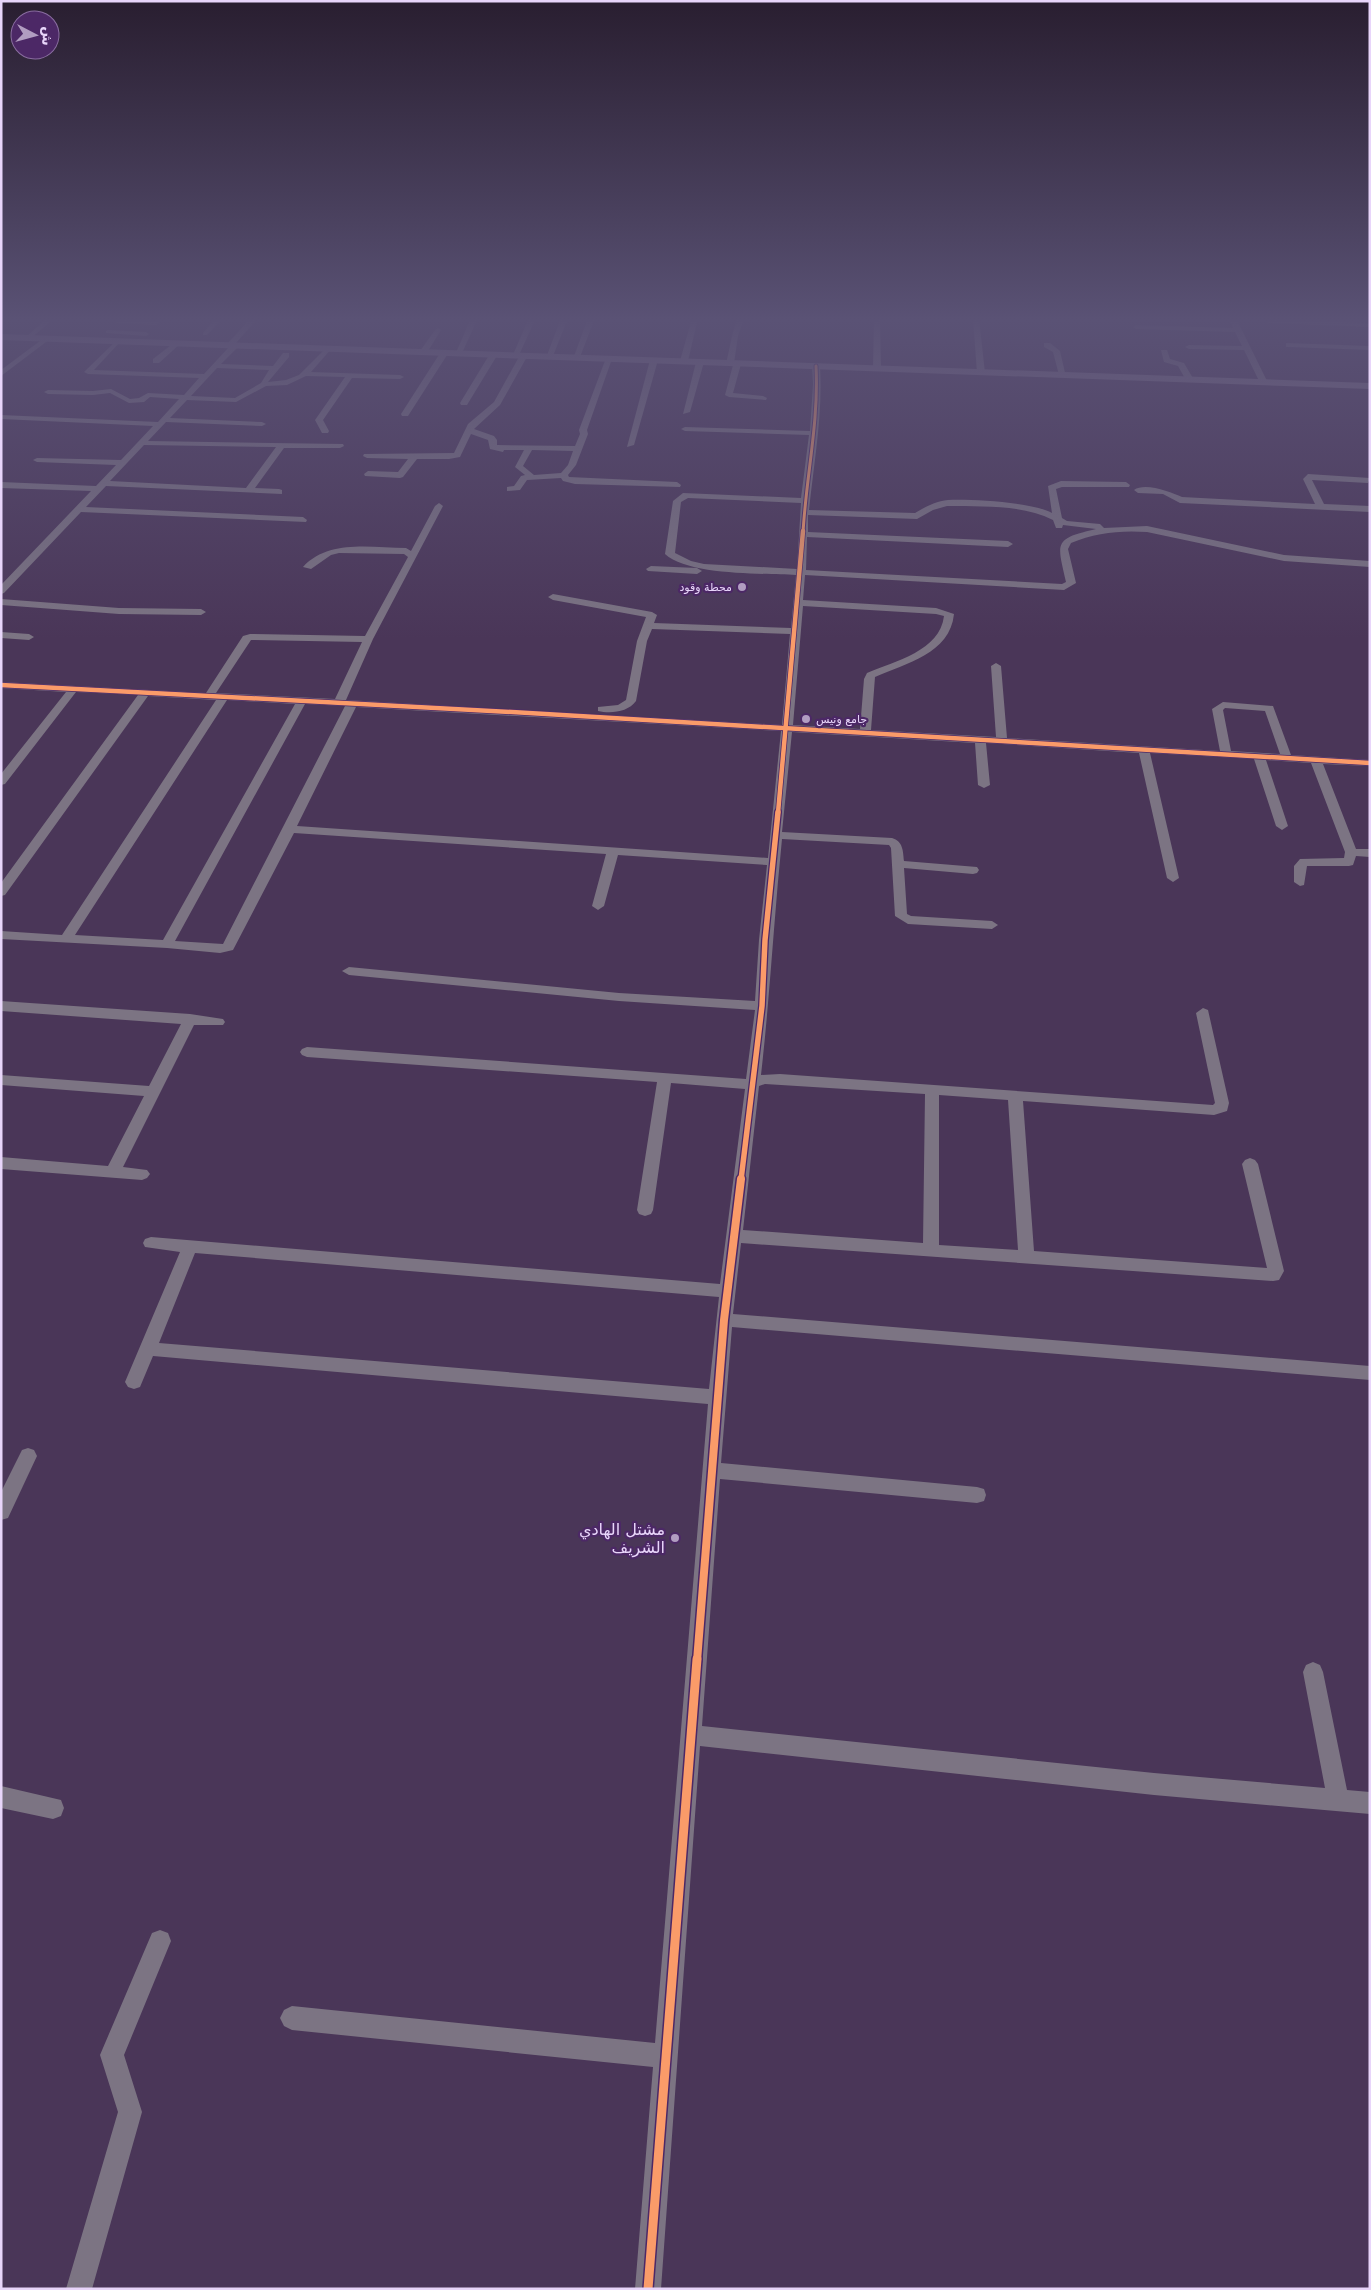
<svg xmlns="http://www.w3.org/2000/svg" width="1371" height="2290" font-family="'DejaVu Sans',Cairo,sans-serif">
  <style>
    .lines { fill: none; stroke-linecap: round; stroke-linejoin: round }
    .minor { fill: #7c7483; fill-rule: evenodd }
    .major { fill: #81738b; fill-rule: evenodd }
    .cycleway-far4-casing { stroke: #4c2866; stroke-width: 5 }
    .cycleway-far3-casing { stroke: #4c2866; stroke-width: 6 }
    .cycleway-far2-casing { stroke: #4c2866; stroke-width: 8 }
    .cycleway-far1-casing { stroke: #4c2866; stroke-width: 11 }
    .cycleway-casing { stroke: #4c2866; stroke-width: 12 }
    .cycleway-far4 { stroke: #fa9b69; stroke-width: 3 }
    .cycleway-far3 { stroke: #fa9b69; stroke-width: 4.5 }
    .cycleway-far2 { stroke: #fa9b69; stroke-width: 5.5 }
    .cycleway-far1 { stroke: #fa9b69; stroke-width: 8 }
    .cycleway { stroke: #fa9b69; stroke-width: 9 }
    .poi-dot { fill: #b19dc1; stroke: #4c2866; stroke-width: 2 }
    .labels { text-anchor: middle; dominant-baseline: central; stroke-width: 4.5; stroke-linejoin: round; paint-order: stroke }
    .far-poi-label { font-size: 11px; fill: #e8d5fa; stroke: #4c2866; text-anchor: end }
    .near-poi-label { font-size: 16px; fill: #e8d5fa; stroke: #4c2866; text-anchor: end }
  </style>
  <rect width="100%" height="100%" fill="#4a3658"/>
  <g class="lines">
    <g class="minor">
      <polygon points="47,318 55,318 30,339 26,339 26,337"/>
      <polygon points="216,318 223,318 207,335 203,335 203,333"/>
      <path d="M 251,318 L 258,318 L 236,343 L 238,347 L 221,364 L 273,366 L 283,353 L 289,353 L 289,357 L 268,382 L 286,380 L 299,375 L 328,346 L 332,348 L 311,372 L 400,375 L 404,377 L 400,379 L 352,378 L 323,420 L 329,431 L 328,433 L 322,433 L 315,420 L 345,377 L 306,376 L 287,385 L 266,386 L 236,402 L 187,400 L 170,418 L 262,422 L 266,424 L 262,426 L 166,422 L 148,441 L 343,444 L 344,446 L 340,448 L 284,448 L 255,488 L 279,489 L 282,490 L 282,494 L 106,486 L 86,507 L 303,517 L 307,520 L 306,522 L 81,512 L 4,593 L 1,594 L 1,585 L 91,491 L 1,488 L 1,482 L 96,486 L 116,465 L 37,462 L 33,460 L 37,458 L 121,460 L 153,426 L 1,419 L 1,415 L 158,422 L 179,399 L 150,397 L 144,402 L 129,403 L 110,393 L 93,395 L 48,394 L 44,392 L 48,390 L 93,391 L 111,389 L 130,399 L 139,398 L 148,393 L 184,395 L 199,378 L 88,374 L 84,372 L 118,339 L 122,341 L 120,342 L 94,370 L 204,374 L 229,347 L 228,343 ZM 217,368 L 269,370 L 261,383 L 235,398 L 191,396 ZM 144,445 L 276,447 L 246,488 L 110,481 Z"/>
      <polygon points="471,318 478,318 462,353 455,355"/>
      <polygon points="529,318 536,318 519,355 512,357"/>
      <polygon points="561,318 568,318 553,356 546,358"/>
      <polygon points="588,318 595,318 580,357 573,359"/>
      <polygon points="692,318 698,318 688,361 684,363 680,361"/>
      <polygon points="737,318 744,318 738,336 734,363 737,362 741,364 733,393 763,396 767,398 766,400 729,397 725,395 733,365 730,366 726,364 732,336"/>
      <polygon points="874,318 880,318 881,369 877,371 873,369"/>
      <polygon points="973,318 979,318 985,373 981,375 977,373"/>
      <polygon points="1229,318 1236,318 1268,383 1267,385 1260,383 1244,350 1189,349 1185,347 1189,345 1242,346 1235,332 1136,329 1133,327 1136,325 1233,328"/>
      <polygon points="119,320 156,321 159,323 156,325 117,323 116,322"/>
      <polygon points="1270,320 1370,323 1370,327 1268,323 1268,321"/>
      <polygon points="438,328 441,330 428,351 421,353 420,351 435,330"/>
      <polygon points="108,330 146,332 149,334 146,336 106,333 106,331"/>
      <polygon points="44,338 50,339 1,376 1,370"/>
      <polygon points="175,342 181,343 159,363 153,363 153,359"/>
      <polygon points="1044,343 1050,343 1060,351 1066,377 1059,375 1053,352 1044,347"/>
      <polygon points="1286,343 1370,346 1370,350 1289,347 1286,347"/>
      <polygon points="442,350 449,352 408,416 402,416 401,414"/>
      <polygon points="1161,350 1167,350 1170,359 1184,363 1194,380 1193,382 1187,382 1178,366 1164,362"/>
      <polygon points="491,352 498,354 467,405 461,405 460,403"/>
      <path d="M 524,353 L 528,355 L 500,405 L 474,429 L 494,436 L 497,440 L 497,445 L 575,446 L 580,434 L 579,430 L 606,358 L 613,356 L 587,430 L 588,434 L 576,465 L 568,475 L 569,477 L 677,482 L 681,485 L 680,487 L 575,484 L 563,481 L 561,478 L 527,480 L 520,490 L 507,491 L 507,487 L 514,486 L 521,476 L 525,475 L 515,467 L 524,450 L 504,450 L 503,452 L 490,449 L 488,440 L 471,434 L 460,457 L 449,459 L 417,459 L 403,477 L 400,478 L 365,476 L 364,474 L 368,471 L 398,472 L 408,459 L 367,458 L 363,456 L 364,454 L 454,453 L 468,424 L 494,402 L 520,355 ZM 532,450 L 573,451 L 568,465 L 561,473 L 534,475 L 523,466 Z"/>
      <polygon points="654,358 658,360 634,445 627,447 650,360"/>
      <polygon points="700,360 704,362 690,412 683,414 696,362"/>
      <path d="M 816,364 L 820,366 C 823,414 814,462 809,510 L 915,513 C 925,507 936,501 948,500 C 972,499 1031,502 1052,513 L 1048,486 L 1061,481 L 1126,482 L 1130,485 L 1129,487 L 1062,487 L 1056,489 L 1062,518 L 1067,521 L 1100,524 L 1104,528 L 1147,526 L 1284,555 L 1370,561 L 1370,567 L 1284,561 L 1147,532 C 1120,530 1095,533 1071,543 L 1068,549 L 1076,583 L 1064,590 L 805,575 L 803,600 L 936,608 L 954,614 C 950,654 906,663 875,677 L 871,730 L 996,737 L 991,666 L 996,663 L 1001,666 L 1007,738 L 1220,751 L 1212,709 L 1223,702 L 1273,706 L 1291,755 L 1370,760 L 1370,766 L 1323,764 L 1356,849 L 1370,849 L 1370,857 L 1356,856 L 1353,865 L 1349,866 L 1307,866 L 1304,885 L 1300,886 L 1294,882 L 1294,866 L 1300,859 L 1344,858 L 1345,852 L 1311,763 L 1266,760 L 1288,826 L 1282,830 L 1276,826 L 1254,759 L 1150,753 L 1179,878 L 1173,882 L 1167,878 L 1139,753 L 986,743 L 990,785 L 984,788 L 978,785 L 975,743 L 792,732 L 782,832 L 892,838 C 903,841 903,851 904,861 L 977,867 L 979,870 L 977,873 L 973,874 L 904,868 L 907,914 L 911,916 L 992,921 L 998,925 L 992,929 L 908,924 L 895,916 L 891,848 L 889,845 L 782,839 C 774,917 770,996 761,1075 L 780,1074 L 1213,1105 L 1215,1103 L 1196,1013 L 1203,1008 L 1208,1010 L 1229,1103 L 1227,1111 L 1214,1115 L 1023,1101 L 1034,1251 L 1267,1268 L 1242,1164 L 1245,1160 L 1250,1158 L 1255,1160 L 1258,1164 L 1284,1271 L 1279,1280 L 1273,1281 L 741,1243 L 733,1314 L 1370,1366 L 1370,1380 L 732,1327 L 721,1463 L 977,1487 L 984,1489 L 986,1495 L 984,1501 L 977,1503 L 720,1479 L 702,1726 L 1154,1773 L 1325,1788 L 1303,1672 L 1306,1665 L 1313,1662 L 1320,1665 L 1323,1672 L 1347,1790 L 1370,1792 L 1370,1814 L 1154,1795 L 700,1746 L 661,2289 L 635,2289 L 653,2067 L 292,2030 L 284,2026 L 280,2018 L 284,2010 L 292,2006 L 655,2043 L 708,1404 L 153,1356 L 140,1387 L 134,1389 L 128,1387 L 125,1382 L 180,1252 L 145,1247 L 143,1243 L 145,1239 L 151,1237 L 720,1284 L 745,1089 L 671,1083 L 653,1210 L 651,1214 L 645,1216 L 639,1214 L 637,1210 L 657,1082 L 307,1057 L 302,1055 L 300,1052 L 302,1049 L 307,1047 L 746,1079 L 755,1010 L 619,1001 L 349,975 L 342,971 L 349,967 L 619,993 L 755,1001 L 759,940 L 767,865 L 618,855 L 604,906 L 598,910 L 592,906 L 606,854 L 294,833 L 233,950 L 220,953 L 167,948 L 1,939 L 1,931 L 62,935 L 216,700 L 148,696 L 5,895 L 1,896 L 1,883 L 138,695 L 76,692 L 5,784 L 1,785 L 1,774 L 66,692 L 1,688 L 1,682 L 206,693 L 243,636 L 250,634 L 365,636 L 408,557 L 404,554 L 339,553 L 331,555 L 311,569 L 303,567 C 329,539 371,548 406,548 L 411,551 L 435,506 L 439,503 L 443,506 L 373,639 L 346,700 L 782,725 L 790,634 L 652,629 L 647,641 L 636,701 C 628,712 611,714 598,711 L 598,707 L 618,705 L 626,700 L 637,641 L 646,617 L 553,600 L 548,597 L 553,594 L 652,612 L 657,615 L 654,623 L 791,628 L 796,575 C 764,573 689,576 665,554 L 673,501 L 683,493 L 801,498 L 809,435 L 685,431 L 681,429 L 685,427 L 810,431 L 813,384 L 812,366 ZM 688,498 L 801,503 L 797,569 L 704,564 L 691,561 L 675,553 L 681,502 ZM 947,506 C 983,507 1021,504 1053,520 L 1056,528 L 1062,528 L 1063,525 L 1096,529 C 1053,539 1057,542 1066,582 L 1062,584 L 806,570 L 807,537 L 1008,547 L 1013,544 L 1008,541 L 808,532 L 808,515 L 917,519 L 933,510 ZM 803,606 L 936,614 L 944,616 C 940,651 895,661 867,673 L 864,679 L 860,729 L 793,725 ZM 251,640 L 362,642 L 335,699 L 216,693 ZM 227,700 L 295,704 L 163,940 L 75,935 ZM 305,704 L 345,706 L 223,944 L 175,941 ZM 356,707 L 781,731 L 768,858 L 297,826 ZM 1225,708 L 1265,711 L 1280,754 L 1231,751 L 1223,710 ZM 765,1084 L 925,1094 L 923,1243 L 743,1230 L 759,1086 ZM 939,1095 L 1008,1100 L 1018,1250 L 939,1245 ZM 195,1253 L 719,1297 L 709,1389 L 159,1343 Z"/>
      <path d="M 1308,474 L 1370,478 L 1368,483 L 1312,480 L 1324,504 L 1370,506 L 1370,512 L 1180,503 L 1163,494 L 1138,493 L 1134,490 C 1145,482 1171,492 1182,497 L 1315,504 L 1303,479 Z"/>
      <polygon points="651,566 697,568 702,571 697,574 648,571 646,569"/>
      <polygon points="1,599 119,608 201,609 206,612 201,615 119,614 1,605"/>
      <polygon points="1,632 29,634 34,637 29,640 1,638"/>
      <polygon points="1,1001 190,1014 223,1019 225,1022 223,1025 194,1025 123,1167 147,1170 150,1174 147,1178 142,1180 1,1169 1,1157 108,1166 144,1096 1,1085 1,1075 149,1086 181,1024 1,1011"/>
      <polygon points="28,1448 34,1450 37,1456 8,1518 1,1520 1,1492 22,1450"/>
      <polygon points="1,1786 61,1800 64,1808 61,1816 53,1819 1,1808"/>
      <polygon points="160,1930 168,1933 171,1941 124,2055 142,2112 92,2289 66,2289 118,2112 100,2055 152,1933"/>
    </g>
    <polygon class="major" points="1,334 1370,383 1370,389 1,340"/>
    <g class="cycleway-far4-casing">
      <path id="cycleway-far4" d="M 803,533 C 806,477 819,422 816,366"/>
    </g>
    <g class="cycleway-far3-casing">
      <g id="cycleway-far3">
        <polyline points="1,685 512,712 1370,763"/>
        <polyline points="778,813 803,531"/>
      </g>
    </g>
    <g class="cycleway-far2-casing">
      <polyline id="cycleway-far2" points="741,1180 762,1006 765,940 778,812"/>
    </g>
    <g class="cycleway-far1-casing">
      <polyline id="cycleway-far1" points="697,1661 724,1320 741,1179"/>
    </g>
    <g class="cycleway-casing">
      <polyline id="cycleway" points="648,2289 697,1659"/>
    </g>
    <use href="#cycleway-far4" class="cycleway-far4"/>
    <use href="#cycleway-far3" class="cycleway-far3"/>
    <use href="#cycleway-far2" class="cycleway-far2"/>
    <use href="#cycleway-far1" class="cycleway-far1"/>
    <use href="#cycleway" class="cycleway"/>
  </g>
  <linearGradient id="sky" x2="0" y2="1"><stop stop-color="#291e30"/><stop offset="0.5" stop-color="#5a5275"/><stop offset="1" stop-color="#5a5275" stop-opacity="0"/></linearGradient>
  <rect width="1371" height="639" fill="url(#sky)"/>
  <g class="poi-dot">
    <circle cx="742" cy="587" r="5"/>
    <circle cx="806" cy="719" r="5"/>
    <circle cx="675" cy="1538" r="5"/>
  </g>
  <g class="labels">
    <g class="far-poi-label">
      <text x="732" y="587">محطة وقود</text>
      <text x="816" y="719" text-anchor="start">جامع ونيس</text>
    </g>
    <g class="near-poi-label">
      <text x="665" y="1529">مشتل الهادي<tspan x="665" dy="18">الشريف</tspan></text>
    </g>
  </g>
  <rect width="1371" height="2290" fill="none" stroke="#e8d5fa" stroke-width="5"/>
  <g transform="translate(35 35) rotate(96)"><circle r="24" fill="#4c2866" stroke="#8a6da1"/>
  <path d="M0-4L9 19L0 12L-9 19Z" fill="#b19dc1"/>
  <text y="-8" font-size="14" font-weight="bold" text-anchor="middle" fill="#e8d5fa">ش</text>
  </g>
</svg>
